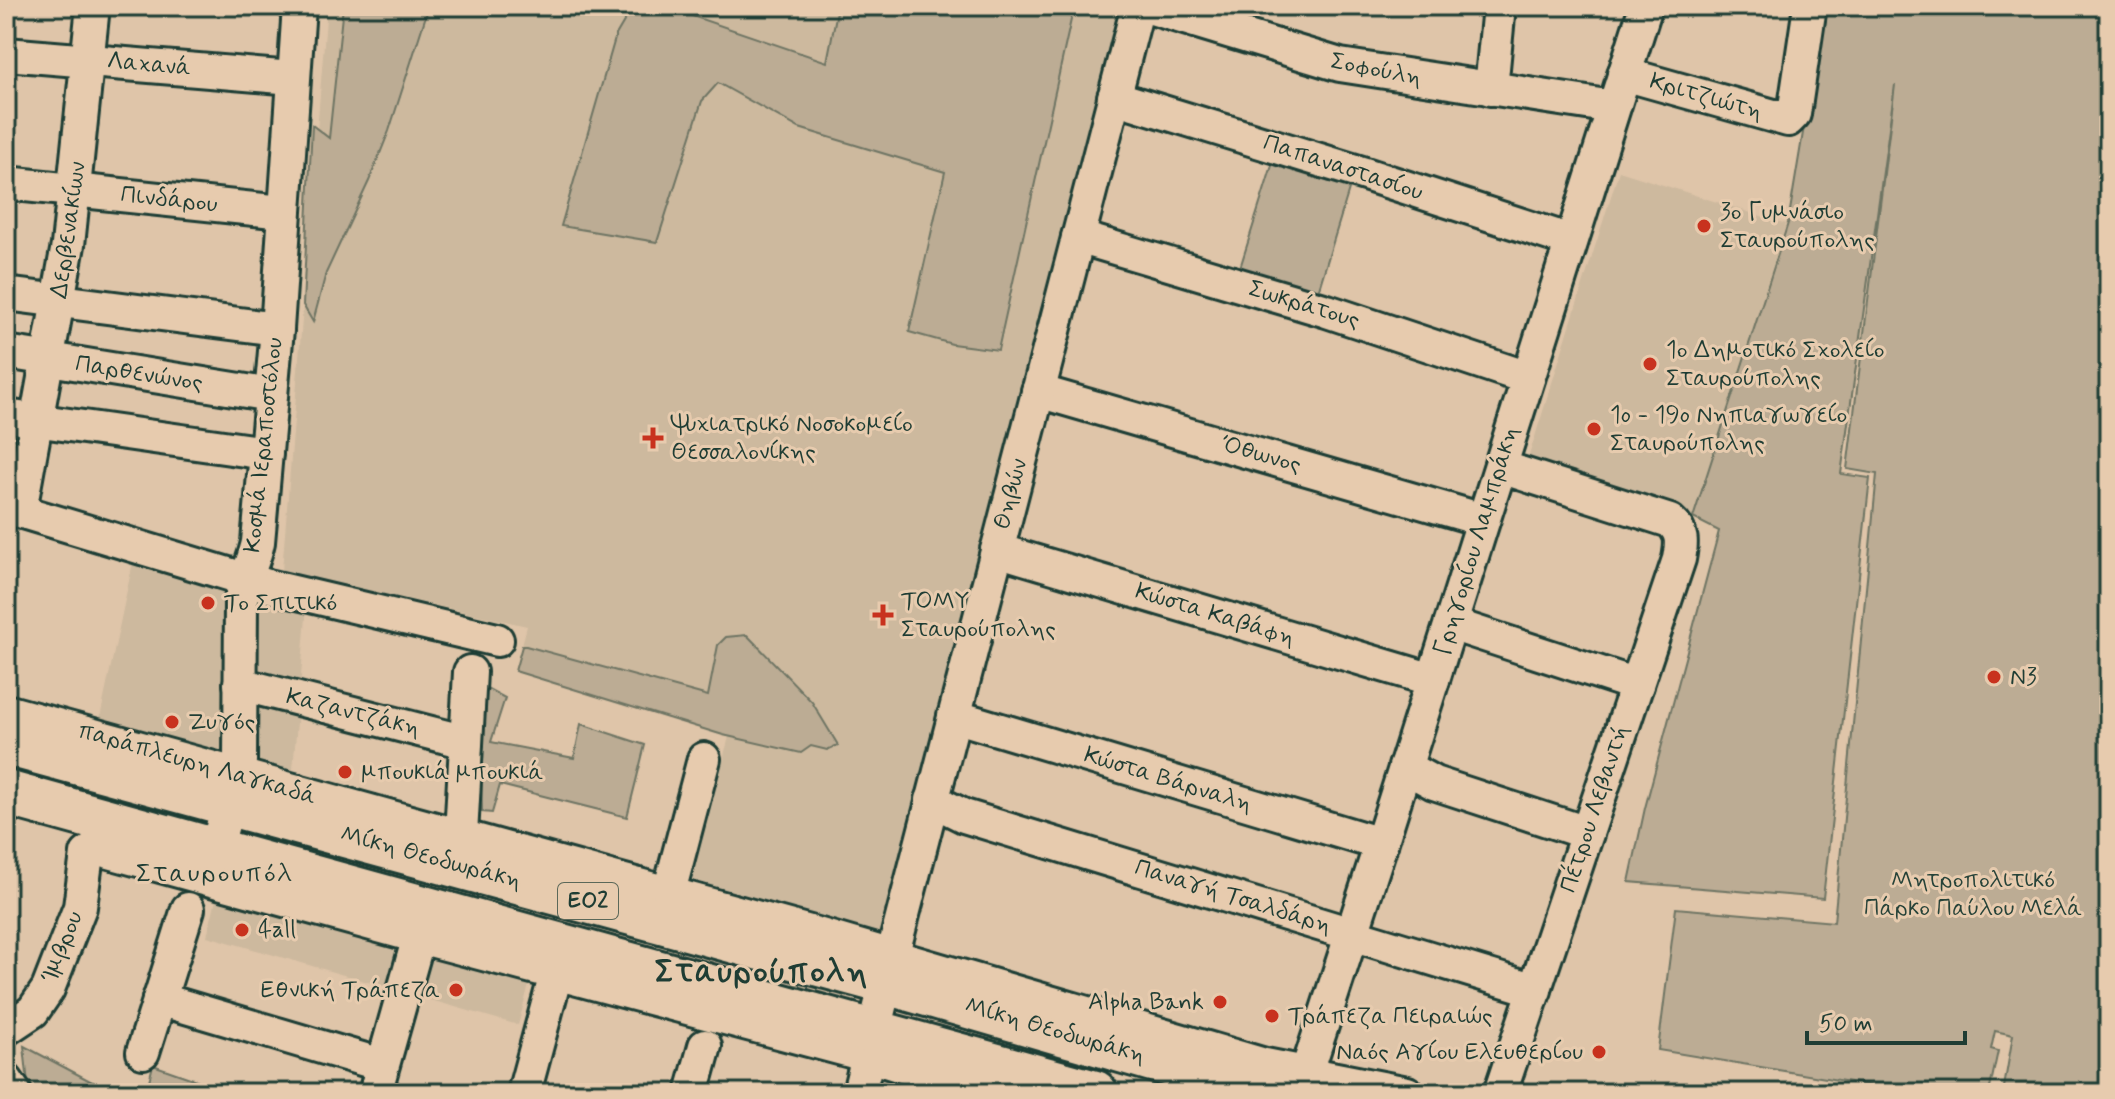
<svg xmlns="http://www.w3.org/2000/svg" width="2115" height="1099" font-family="Mynerve,sans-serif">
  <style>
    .built { fill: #cdb99e }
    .green { fill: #bcac94; stroke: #6e7464; stroke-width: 2 }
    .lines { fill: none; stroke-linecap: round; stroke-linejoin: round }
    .minor-casing { stroke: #1f3d34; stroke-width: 38 }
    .highway-casing { stroke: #1f3d34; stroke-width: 50 }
    .minor { stroke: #e7cbae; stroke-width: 32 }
    .highway { stroke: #e7cbae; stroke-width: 44 }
    .poi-dot { fill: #c8321e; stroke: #e7cbae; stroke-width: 3 }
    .labels { text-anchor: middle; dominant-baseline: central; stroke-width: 6; stroke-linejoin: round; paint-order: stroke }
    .shield { fill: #e7cbae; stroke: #5b6859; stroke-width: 2 }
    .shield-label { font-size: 22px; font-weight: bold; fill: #1f3d34 }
    .street-label { font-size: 24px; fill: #1f3d34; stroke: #e7cbae }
    .poi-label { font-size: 24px; fill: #1f3d34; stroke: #e7cbae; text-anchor: start }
    .park-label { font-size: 24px; fill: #274339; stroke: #e7cbae }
    .neighbourhood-label { font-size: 26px; letter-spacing: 2px; fill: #1f3d34; stroke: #e7cbae }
    .district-label { font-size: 32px; font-weight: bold; letter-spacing: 2px; fill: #1f3d34; stroke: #e7cbae }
  </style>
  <rect width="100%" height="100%" fill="#dfc5a9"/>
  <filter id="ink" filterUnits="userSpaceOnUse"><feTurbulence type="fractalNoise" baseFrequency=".0125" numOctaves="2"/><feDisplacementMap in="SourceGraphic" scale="16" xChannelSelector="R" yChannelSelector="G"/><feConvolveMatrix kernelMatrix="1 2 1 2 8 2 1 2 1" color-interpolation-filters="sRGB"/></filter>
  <g filter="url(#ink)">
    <g class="built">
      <polygon points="327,6 1127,6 881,934 689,881 729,737 515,671 527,626 282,571"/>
      <polygon points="1619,171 1786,224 1693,518 1526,465"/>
      <polygon points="133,562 307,606 292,781 98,727"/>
      <polygon points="217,896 529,985 518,1025 207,936"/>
    </g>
    <g class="green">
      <polygon points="343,6 429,6 389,131 369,181 326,273 313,322 303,305 312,125 329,138"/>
      <polygon points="633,6 663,6 827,62 838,6 1074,6 998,350 952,344 909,332 945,172 799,128 718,83 702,101 657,242 561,226 616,35"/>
      <polygon points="1824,6 2109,6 2109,1093 2003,1093 2013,1035 1995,1031 1991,1049 1998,1051 1989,1093 1916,1093 1658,1050 1676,908 1834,922 1877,474 1847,469 1895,85 1841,474 1870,478 1823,898 1629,882 1645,808 1719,531 1693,518 1788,223"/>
      <polygon points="1274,159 1351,183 1317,295 1239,271"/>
      <polygon points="747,635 812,702 838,745 827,750 811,746 801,753 723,735 515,671 522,646 526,646 708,696 718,645 726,637"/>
      <polygon points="479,684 505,698 491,742 574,758 581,724 645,745 627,817 500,785 492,813 482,812"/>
      <polygon points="24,1046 113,1093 36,1093 28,1084"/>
      <polygon points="153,1065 233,1093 146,1093"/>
    </g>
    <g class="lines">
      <g class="minor-casing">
        <g id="minor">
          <polyline points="1145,6 1340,65 1613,107"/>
          <polyline points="6,54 293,78"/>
          <polyline points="1624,74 1788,120 1794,114 1810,6"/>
          <polyline points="1491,89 1499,6"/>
          <polyline points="1114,97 1365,174 1571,241"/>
          <polyline points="6,183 283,212"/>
          <polyline points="1078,237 1327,311 1528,378"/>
          <polyline points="6,294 277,329"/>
          <polyline points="6,352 271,395"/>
          <polyline points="1038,391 1483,520"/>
          <polyline points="6,416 266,453"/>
          <polyline points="6,507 268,586 497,640"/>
          <polyline points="20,511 68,245 93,6"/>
          <polyline points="997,550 1433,680"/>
          <polyline points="1451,624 1637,685"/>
          <polyline points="240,684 466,742"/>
          <polyline points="6,711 817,934 1265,1065 1407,1093"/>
          <polyline points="954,716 1381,844"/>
          <polyline points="1405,767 1434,783 1587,833"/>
          <polyline points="932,800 964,816 1535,990"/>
          <polyline points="461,835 470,672"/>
          <path d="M 210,872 L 240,761 L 241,600 C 243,579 254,563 258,542 L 277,329 L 299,6"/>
          <polyline points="669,892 704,759"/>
          <polyline points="159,999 382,1065"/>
          <polyline points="6,1029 33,1011 48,989 80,907 87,854 95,848 419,937 869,1056 990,1093"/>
          <polyline points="143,1052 188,909"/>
          <polyline points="6,1080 15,1093"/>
          <polyline points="384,1093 377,1086 424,919"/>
          <polyline points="524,1093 556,974"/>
          <polyline points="692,1093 705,1046"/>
          <polyline points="859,1093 892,957 1138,6"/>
          <polyline points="1300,1093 1381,844 1646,6"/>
          <path d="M 1500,1093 L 1679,559 C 1682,543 1683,532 1670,521 L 1501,467"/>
        </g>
      </g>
      <g class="highway-casing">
        <g id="highway">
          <polyline points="6,743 886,982 1270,1093"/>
          <path d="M 6,793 C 369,894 733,991 1095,1093"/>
        </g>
      </g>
      <use href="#minor" class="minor"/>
      <use href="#highway" class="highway"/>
    </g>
  </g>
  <g class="poi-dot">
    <circle cx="1704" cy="226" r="8"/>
    <circle cx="1650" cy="364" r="8"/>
    <circle cx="1594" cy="429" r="8"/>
    <path d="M649 426h8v8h8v8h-8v8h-8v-8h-8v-8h8z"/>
    <circle cx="208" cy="603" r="8"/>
    <path d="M879 603h8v8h8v8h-8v8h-8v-8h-8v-8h8z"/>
    <circle cx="1994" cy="677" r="8"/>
    <circle cx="172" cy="722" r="8"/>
    <circle cx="345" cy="772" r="8"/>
    <circle cx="242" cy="930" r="8"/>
    <circle cx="456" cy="990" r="8"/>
    <circle cx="1220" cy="1002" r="8"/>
    <circle cx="1272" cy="1016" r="8"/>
    <circle cx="1599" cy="1052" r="8"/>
  </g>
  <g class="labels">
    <rect class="shield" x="558" y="883" width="60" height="36" rx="6"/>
    <g class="shield-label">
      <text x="588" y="901">ΕΟ2</text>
    </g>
    <g class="street-label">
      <text transform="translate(149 65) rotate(5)">Λαχανά</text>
      <text transform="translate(1376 70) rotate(11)">Σοφούλη</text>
      <text transform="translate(1706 97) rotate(16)">Κριτζιώτη</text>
      <text transform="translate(1343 168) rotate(18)">Παπαναστασίου</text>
      <text transform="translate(169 200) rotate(6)">Πινδάρου</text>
      <text transform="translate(69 230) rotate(-82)">Δερβενακίων</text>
      <text transform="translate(1304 305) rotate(17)">Σωκράτους</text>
      <text transform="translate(139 374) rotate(9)">Παρθενώνος</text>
      <text transform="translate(264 445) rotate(-84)">Κοσμά Ιεραποστόλου</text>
      <text transform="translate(1261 455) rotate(16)">Όθωνος</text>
      <text transform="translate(1011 494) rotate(-75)">Θηβών</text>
      <text transform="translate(1477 541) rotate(-73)">Γρηγορίου Λαμπράκη</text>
      <text transform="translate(1215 615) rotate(17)">Κώστα Καβάφη</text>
      <text transform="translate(353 713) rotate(14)">Καζαντζάκη</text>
      <text transform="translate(197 764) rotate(16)">παράπλευρη Λαγκαδά</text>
      <text transform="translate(1168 780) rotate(17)">Κώστα Βάρναλη</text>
      <text transform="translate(1595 809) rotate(-72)">Πέτρου Λεβαντή</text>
      <text transform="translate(431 858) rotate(15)">Μίκη Θεοδωράκη</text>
      <text transform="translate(1233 897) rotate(17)">Παναγή Τσαλδάρη</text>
      <text transform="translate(63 947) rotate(-69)">Ίμβρου</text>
      <text transform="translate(1055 1031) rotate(16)">Μίκη Θεοδωράκη</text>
    </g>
    <g class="poi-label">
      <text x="1720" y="212">3ο Γυμνάσιο<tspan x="1720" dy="28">Σταυρούπολης</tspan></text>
      <text x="1666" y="350">1ο Δημοτικό Σχολείο<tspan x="1666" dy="28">Σταυρούπολης</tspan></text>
      <text x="1610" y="415">1o - 19o Νηπιαγωγείο<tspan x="1610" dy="28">Σταυρούπολης</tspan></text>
      <text x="671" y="424">Ψυχιατρικό Νοσοκομείο<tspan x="671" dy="28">Θεσσαλονίκης</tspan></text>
      <text x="901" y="601">ΤΟΜΥ<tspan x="901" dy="28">Σταυρούπολης</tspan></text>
      <text x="224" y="603">Το Σπιτικό</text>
      <text x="2010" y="677">Ν3</text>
      <text x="188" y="722">Ζυγός</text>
      <text x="361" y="772">μπουκιά μπουκιά</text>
      <text x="258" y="930">4all</text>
      <text x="440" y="990" text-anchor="end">Εθνική Τράπεζα</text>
      <text x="1204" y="1002" text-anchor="end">Alpha Bank</text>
      <text x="1288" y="1016">Τράπεζα Πειραιώς</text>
      <text x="1583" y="1052" text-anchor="end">Ναός Αγίου Ελευθερίου</text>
    </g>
    <g class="park-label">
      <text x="1973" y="880">Μητροπολιτικό<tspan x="1973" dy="28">Πάρκο Παύλου Μελά</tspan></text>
    </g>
    <g class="neighbourhood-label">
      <text x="215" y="874">Σταυρουπόλ</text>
    </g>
    <g class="district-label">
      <text x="762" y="973">Σταυρούπολη</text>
    </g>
  </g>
  <rect width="2115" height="1099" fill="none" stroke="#e7cbae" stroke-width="32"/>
  <rect x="16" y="16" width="2083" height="1067" fill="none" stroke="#1f3d34" stroke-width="3" filter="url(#ink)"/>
  <path d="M1807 1031v12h158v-12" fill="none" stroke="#1f3d34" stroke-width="4"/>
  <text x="1819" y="1031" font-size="24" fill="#1f3d34" stroke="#e7cbae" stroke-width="6" paint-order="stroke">50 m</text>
</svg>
